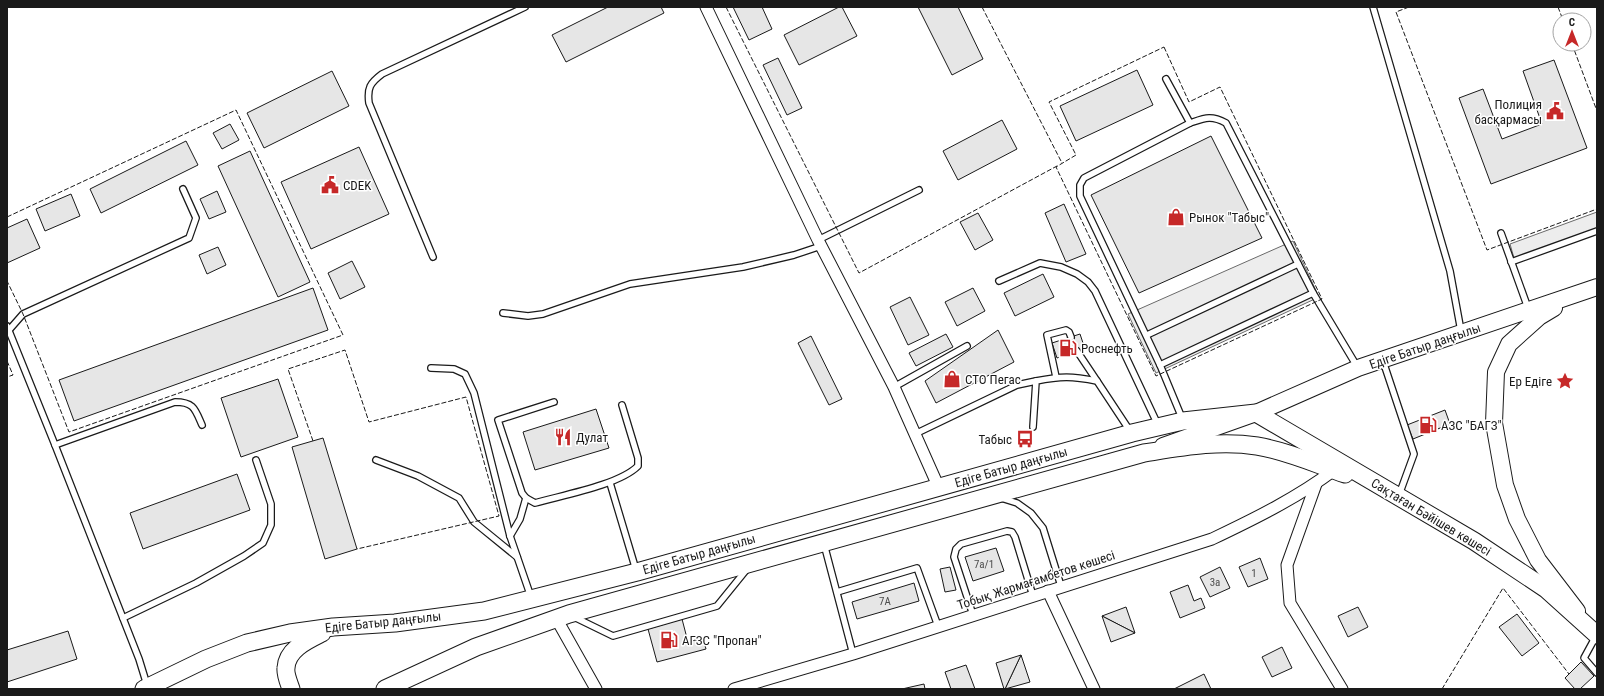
<svg xmlns="http://www.w3.org/2000/svg" width="1604" height="696" font-family="'Roboto Condensed',sans-serif">
  <style>
    .built { fill: #ededed; stroke: #6a6a6a }
    .building { fill: #e6e6e6; stroke: #1a1a1a }
    .lines { fill: none; stroke-linecap: round; stroke-linejoin: round }
    .service-casing { stroke: #1a1a1a; stroke-width: 8 }
    .minor-casing { stroke: #1a1a1a; stroke-width: 13 }
    .secondary-casing { stroke: #1a1a1a; stroke-width: 18 }
    .primary-casing { stroke: #1a1a1a; stroke-width: 19 }
    .service { stroke: #fff; stroke-width: 5.5 }
    .minor { stroke: #fff; stroke-width: 11 }
    .secondary { stroke: #fff; stroke-width: 16 }
    .primary { stroke: #fff; stroke-width: 17 }
    .fence { stroke: #1a1a1a; stroke-width: 1; stroke-dasharray: 5 2; stroke-linecap: butt }
    .labels { text-anchor: middle; dominant-baseline: central; stroke-width: 3; stroke-linejoin: round; paint-order: stroke }
    .number-label { font-size: 11px; fill: #4d4d4d }
    .poi-label { font-size: 13px; fill: #1a1a1a; stroke: #fff; text-anchor: start }
    .street-label { font-size: 13px; fill: #1a1a1a; stroke: #fff }
  </style>
  <rect width="100%" height="100%" fill="#fff"/>
  <g class="built">
    <polygon points="1597,212 1597,228 1514,258 1510,244"/>
    <polygon points="1293,241 1319,297 1156,373 1128,314"/>
  </g>
  <g class="building">
    <polygon points="608,7 661,7 664,13 566,62 552,35"/>
    <polygon points="733,7 762,7 772,29 749,40"/>
    <polygon points="839,7 842,7 857,36 799,65 784,35"/>
    <polygon points="918,7 958,7 983,59 952,75"/>
    <polygon points="778,58 802,108 787,115 763,65"/>
    <polygon points="1554,60 1587,148 1491,184 1459,98 1483,89 1502,139 1542,124 1523,71"/>
    <polygon points="1137,70 1153,105 1076,141 1060,106"/>
    <polygon points="332,71 349,106 264,148 247,113"/>
    <polygon points="1002,120 1017,149 958,180 943,151"/>
    <polygon points="230,124 239,140 222,149 213,133"/>
    <polygon points="1211,136 1262,238 1139,293 1091,195"/>
    <polygon points="186,141 198,165 101,213 90,189"/>
    <polygon points="359,147 389,214 311,249 281,182"/>
    <polygon points="250,151 310,282 278,297 218,166"/>
    <polygon points="217,191 226,212 209,219 200,199"/>
    <polygon points="71,194 80,216 45,231 36,209"/>
    <polygon points="1064,204 1086,254 1066,262 1045,213"/>
    <polygon points="978,213 993,240 975,250 960,222"/>
    <polygon points="27,219 40,248 7,263 7,228"/>
    <polygon points="218,247 226,265 207,274 199,255"/>
    <polygon points="352,261 365,287 340,299 328,273"/>
    <polygon points="1043,274 1054,297 1015,316 1004,293"/>
    <polygon points="313,288 328,330 74,421 59,380"/>
    <polygon points="973,288 985,311 957,326 945,302"/>
    <polygon points="910,297 929,335 908,345 890,307"/>
    <polygon points="998,330 1014,362 936,403 925,381"/>
    <polygon points="946,334 953,347 916,366 909,353"/>
    <polygon points="1080,334 1085,349 1057,358 1052,343"/>
    <polygon points="811,336 842,399 829,405 798,343"/>
    <polygon points="278,379 298,437 241,457 221,398"/>
    <polygon points="596,409 609,448 535,470 523,432"/>
    <polygon points="1445,410 1450,424 1413,439 1407,425"/>
    <polygon points="323,438 357,549 325,559 292,447"/>
    <polygon points="237,474 250,510 143,549 130,513"/>
    <polygon points="996,548 1004,571 973,581 965,557"/>
    <polygon points="1260,558 1268,579 1248,587 1239,567"/>
    <polygon points="950,567 956,590 945,592 940,569"/>
    <polygon points="1220,567 1230,588 1210,597 1200,577"/>
    <polygon points="914,583 919,601 857,619 852,602"/>
    <polygon points="1188,585 1194,601 1201,598 1205,608 1180,618 1170,592"/>
    <polygon points="1126,607 1135,633 1102,616"/>
    <polygon points="1358,607 1368,627 1348,637 1338,616"/>
    <polygon points="1517,614 1539,643 1522,656 1499,627"/>
    <polygon points="1102,616 1135,633 1111,642"/>
    <polygon points="682,619 688,642 703,638 706,649 657,662 648,629"/>
    <polygon points="68,631 77,659 7,682 7,650"/>
    <polygon points="1282,647 1292,668 1272,677 1262,657"/>
    <polygon points="1021,655 1030,682 1005,689"/>
    <polygon points="1021,655 1005,689 1004,689 996,663"/>
    <polygon points="1581,662 1594,676 1580,689 1575,689 1565,678"/>
    <polygon points="966,665 975,689 951,689 945,672"/>
    <polygon points="1204,674 1211,689 1174,689"/>
    <polygon points="924,684 925,689 902,689"/>
  </g>
  <g class="lines">
    <g class="service-casing">
      <g id="service">
        <polyline points="1373,7 1450,271 1461,331"/>
        <polyline points="1166,79 1190,123"/>
        <polyline points="1501,233 1528,308"/>
        <polyline points="818,240 919,190"/>
        <path d="M 433,257 L 369,103 C 367,88 370,83 382,74 L 525,7"/>
        <polyline points="1511,262 1597,231"/>
        <polyline points="999,281 1040,263 1061,267 1077,274 1088,282 1095,291 1158,425"/>
        <polyline points="503,313 528,316 543,314 630,284 743,267 794,255 821,246"/>
        <polyline points="7,326 55,445 139,659 147,685"/>
        <polyline points="9,330 23,314 189,238 196,218 183,189"/>
        <polyline points="1147,335 1298,264"/>
        <polyline points="1077,351 1097,381"/>
        <polyline points="1383,361 1414,454 1399,495"/>
        <path d="M 1160,365 L 1080,196 L 1080,185 L 1084,178 L 1190,123 C 1205,118 1211,115 1226,123 L 1313,293"/>
        <polyline points="431,368 454,369 465,374 474,393 510,536 531,597"/>
        <polyline points="1056,377 1047,335 1066,330 1069,332 1071,337"/>
        <polyline points="894,387 967,346"/>
        <path d="M 554,402 L 498,420 L 522,493 L 526,498 L 535,503 C 563,495 619,485 638,466 L 638,458 L 622,405"/>
        <polyline points="1182,418 1160,365 1313,293 1358,368"/>
        <path d="M 1033,427 L 1036,381 C 1061,376 1072,376 1097,381 L 1130,431"/>
        <polyline points="915,434 1017,385 1036,381"/>
        <path d="M 55,445 L 175,402 C 194,402 195,409 202,425"/>
        <polyline points="376,460 418,476 459,498 474,522 517,557"/>
        <polyline points="610,483 636,570"/>
        <polyline points="1001,498 1017,503 1031,513 1043,528 1061,586"/>
        <polyline points="510,536 520,519 526,498"/>
        <polyline points="824,544 853,654"/>
        <polyline points="837,592 917,568 938,626"/>
        <polyline points="973,615 954,557 956,549 961,544 1007,531 1012,532 1015,537 1033,596"/>
        <polyline points="574,617 613,636 717,606 747,569"/>
        <polyline points="123,618 196,583 244,556 263,543 271,525 271,504 256,460"/>
        <polyline points="1596,636 1584,658 1597,673"/>
      </g>
    </g>
    <g class="minor-casing">
      <g id="minor">
        <polyline points="706,7 818,240 894,387 939,488"/>
        <polyline points="1316,484 1287,565 1290,603 1342,689"/>
        <polyline points="1048,591 1094,689"/>
        <polyline points="556,618 596,689"/>
        <path d="M 734,689 L 853,654 L 1212,539 C 1254,519 1297,498 1334,470"/>
      </g>
    </g>
    <g class="secondary-casing">
      <g id="secondary">
        <polyline points="1554,308 1539,317 1509,344 1496,372 1494,423 1505,485 1517,519 1538,560 1577,611"/>
        <polyline points="1163,446 1256,413 1358,368 1597,287"/>
      </g>
    </g>
    <g class="primary-casing">
      <g id="primary">
        <polyline points="144,689 206,659 247,643 290,633 333,627 395,623 484,611 637,572 1132,433 1183,421 1256,413 1474,541 1546,589 1597,635"/>
        <path d="M 291,689 C 289,683 285,674 286,668 C 287,649 308,640 322,633"/>
        <path d="M 385,689 L 476,647 L 569,614 L 1144,453 C 1182,447 1219,440 1257,446 C 1287,451 1316,464 1345,474"/>
      </g>
    </g>
    <use href="#service" class="service"/>
    <use href="#minor" class="minor"/>
    <use href="#secondary" class="secondary"/>
    <use href="#primary" class="primary"/>
    <g class="fence">
      <polyline points="726,7 859,273 1057,166"/>
      <polyline points="982,7 1062,163"/>
      <polyline points="1409,7 1396,12 1487,250 1597,209"/>
      <polyline points="1558,7 1563,20"/>
      <polyline points="1572,44 1597,111"/>
      <polygon points="1164,47 1189,102 1220,87 1322,299 1156,376 1056,167 1076,155 1049,102"/>
      <polyline points="7,217 236,110 343,335 69,432 23,314 7,281"/>
      <polyline points="7,361 13,375 7,377"/>
      <polyline points="313,441 288,369 345,350 369,422 466,397 499,516 357,549"/>
      <polyline points="1442,689 1503,588 1569,674"/>
    </g>
  </g>
  <defs>
    <g id="civic-bare" transform="scale(1.38)"><path d="M-.6-6.5H3V-4.5H.6V-3L4-1V1h2V6H-6V1h2V-1L-.6-3ZM-1.2 2.5V6h2.4V2.5Z" fill="#c62828" stroke="#fff" stroke-width="2.5" paint-order="stroke"/></g>
    <g id="shop-bare" transform="scale(1.38)"><path d="M-5-2.5h2.3a2.7 3.5 0 0 1 5.4 0H5L5.5 6h-11ZM-1.5-2.5h3a1.5 2.3 0 0 0-3 0Z" fill="#c62828" stroke="#fff" stroke-width="2.5" paint-order="stroke"/></g>
    <g id="fuel-bare" transform="scale(1.38)"><path d="M-5.5-6h7V0h2V4h1.3V-2.5L3-4.5l.8-.8L6-3V5H2.5V1h-1V6h-7ZM-4.2-4.7v3.2H.2V-4.7Z" fill="#c62828" stroke="#fff" stroke-width="2.5" paint-order="stroke"/></g>
    <g id="sight-bare" transform="scale(1.38)"><path d="M0-6L1.8-2.2L6-1.7L2.9 1.2L3.7 5.4L0 3.3L-3.7 5.4L-2.9 1.2L-6-1.7L-1.8-2.2Z" fill="#c62828" stroke="#fff" stroke-width="2.5" paint-order="stroke"/></g>
    <g id="restaurant-bare" transform="scale(1.38)"><path d="M-5-6h1v4h1v-4h1v4h1v-4h1v5L-1.5 .5V6h-2V.5L-5-1ZM5-6V6H3V1.5H1.5Q1.5-4 5-6Z" fill="#c62828" stroke="#fff" stroke-width="2.5" paint-order="stroke"/></g>
    <g id="bus-bare" transform="scale(1.38)"><path d="M-5-6H5V4H4V6H2V4H-2V6H-4V4H-5ZM-3.5-4V0h7V-4ZM-3.5 1.2v1.5H-2V1.2ZM2 1.2v1.5H3.5V1.2Z" fill="#c62828" stroke="#fff" stroke-width="2.5" paint-order="stroke"/></g>
  </defs>
  <g fill-rule="evenodd">
    <use href="#civic-bare" x="1555" y="111"/>
    <use href="#civic-bare" x="330" y="185"/>
    <use href="#shop-bare" x="1176" y="217"/>
    <use href="#fuel-bare" x="1068" y="348"/>
    <use href="#shop-bare" x="952" y="379"/>
    <use href="#sight-bare" x="1565" y="381"/>
    <use href="#fuel-bare" x="1428" y="425"/>
    <use href="#restaurant-bare" x="563" y="437"/>
    <use href="#bus-bare" x="1025" y="439"/>
    <use href="#fuel-bare" x="669" y="640"/>
  </g>
  <g class="labels">
    <g class="number-label">
      <text x="984" y="564">7а/1</text>
      <text x="1254" y="573">1</text>
      <text x="1215" y="582">3а</text>
      <text x="885" y="601">7А</text>
    </g>
    <g class="poi-label">
      <text x="1542" y="104" text-anchor="end">Полиция<tspan x="1542" dy="15">басқармасы</tspan></text>
      <text x="343" y="185">CDEK</text>
      <text x="1189" y="217">Рынок "Табыс"</text>
      <text x="1081" y="348">Роснефть</text>
      <text x="965" y="379">СТО Пегас</text>
      <text x="1552" y="381" text-anchor="end">Ер Едіге</text>
      <text x="1441" y="425">АЗС "БАГЗ"</text>
      <text x="576" y="437">Дулат</text>
      <text x="1012" y="439" text-anchor="end">Табыс</text>
      <text x="682" y="640">АГЗС "Пропан"</text>
    </g>
    <g class="street-label">
      <text transform="translate(1425 346) rotate(-19)">Едіге Батыр даңғылы</text>
      <text transform="translate(1011 467) rotate(-16)">Едіге Батыр даңғылы</text>
      <text transform="translate(1431 517) rotate(31)">Сақтаған Бәйішев көшесі</text>
      <text transform="translate(699 554) rotate(-16)">Едіге Батыр даңғылы</text>
      <text transform="translate(1036 580) rotate(-18)">Тобық Жармағамбетов көшесі</text>
      <text transform="translate(383 622) rotate(-6)">Едіге Батыр даңғылы</text>
    </g>
  </g>
  <rect width="1604" height="696" fill="none" stroke="#1a1a1a" stroke-width="16"/>
  <g transform="translate(1572 32)"><circle r="19" fill="#ffffff" stroke="#a3a3a3"/>
  <path d="M0-3L7 15L0 10L-7 15Z" fill="#c62828"/>
  <text y="-6" font-size="11" font-weight="bold" text-anchor="middle" fill="#1a1a1a">С</text>
  </g>
</svg>
